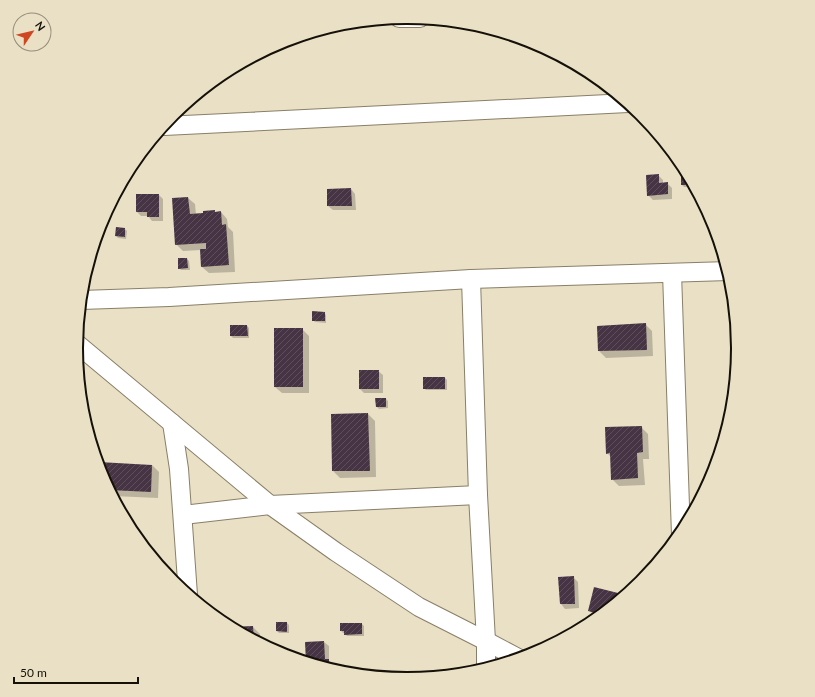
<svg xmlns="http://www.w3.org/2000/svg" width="815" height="697" font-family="Lato,sans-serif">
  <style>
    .shadow { fill: #0003 }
    .building { fill: url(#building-hatch) }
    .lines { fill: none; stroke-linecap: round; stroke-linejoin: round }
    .minor-casing { stroke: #897f68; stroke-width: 20 }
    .minor { stroke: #fff; stroke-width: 18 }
    .rim { fill: none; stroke: #151108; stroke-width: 2 }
  </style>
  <defs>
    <pattern id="building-hatch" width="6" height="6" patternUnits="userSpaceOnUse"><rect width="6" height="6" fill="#463444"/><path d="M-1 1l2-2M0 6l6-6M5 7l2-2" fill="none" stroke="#5d4e5b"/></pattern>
  </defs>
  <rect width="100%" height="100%" fill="#eae0c6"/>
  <g class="shadow">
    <polygon points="687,172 695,187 684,187 682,185"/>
    <polygon points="658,175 663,180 663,184 667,183 672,188 672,199 653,200 648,195"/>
    <polygon points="351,189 355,194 356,210 333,210 328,206"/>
    <polygon points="159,195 163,199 163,221 152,221 148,216 141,216 137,212"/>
    <polygon points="188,198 195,204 196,215 214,211 216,213 221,212 227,219 228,227 233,232 235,272 209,273 202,267 201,250 183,251 176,244"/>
    <polygon points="125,229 127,231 126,239 118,238 116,236"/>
    <polygon points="187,259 189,261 190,270 181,270 179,268"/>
    <polygon points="324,313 326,315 326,323 315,322 313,320"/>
    <polygon points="645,324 652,331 653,356 606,358 599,351"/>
    <polygon points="247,326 249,328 249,338 233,338 231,336"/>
    <polygon points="302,329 309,336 309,393 282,393 275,387"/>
    <polygon points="378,371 383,375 383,393 364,393 360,389"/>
    <polygon points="445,378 447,380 447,390 426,390 424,388"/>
    <polygon points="386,399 388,401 388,408 379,409 377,407"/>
    <polygon points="368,414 375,421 376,477 340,478 333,471"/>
    <polygon points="641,427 648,434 649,459 643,459 645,485 619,486 612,479 611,457 607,453"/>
    <polygon points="152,465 159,472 158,498 113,496 101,475"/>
    <polygon points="573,577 578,582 579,608 565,609 561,604 559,578"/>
    <polygon points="617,594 622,598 621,600 601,617 594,615 589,610"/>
    <polygon points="287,623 289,625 289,633 279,633 277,631"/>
    <polygon points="362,624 364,626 364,636 347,636 345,634 345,633 343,633 341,631"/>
    <polygon points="253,627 260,634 260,641 263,641 270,649 231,628"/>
    <polygon points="324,642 329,646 329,661 333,665 333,671 307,663 306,643"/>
  </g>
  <g class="building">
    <polygon points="681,171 687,171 694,185 681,185"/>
    <polygon points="659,174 659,183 668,182 668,194 647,196 646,175"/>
    <polygon points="351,188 352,206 327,206 327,189"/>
    <polygon points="136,194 159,194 159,217 147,217 147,212 136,212"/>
    <polygon points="188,197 190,214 203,213 203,211 215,210 215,212 221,211 222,225 226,224 229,265 201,267 200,249 206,249 206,243 175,245 172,198"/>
    <polygon points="116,227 125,228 125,237 115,236"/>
    <polygon points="178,258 187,258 188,268 178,269"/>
    <polygon points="312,311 325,312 325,321 312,321"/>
    <polygon points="646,323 647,350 598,351 597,326"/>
    <polygon points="230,325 247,325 248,336 230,336"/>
    <rect x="274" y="328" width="29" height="59"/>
    <rect x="359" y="370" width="20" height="19"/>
    <rect x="423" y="377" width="22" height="12"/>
    <polygon points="375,398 386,398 386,407 376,407"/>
    <polygon points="368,413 370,471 332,471 331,414"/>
    <polygon points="642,426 643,452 637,453 638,478 611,480 610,453 606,454 605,427"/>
    <polygon points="99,462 152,465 151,492 109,490 101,475 98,466"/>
    <polygon points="574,576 575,604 560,604 558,577"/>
    <polygon points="594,587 618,593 615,605 603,615 588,611"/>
    <polygon points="276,622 287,622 287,632 276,631"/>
    <polygon points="340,623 362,623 362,634 344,635 344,631 340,631"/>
    <polygon points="253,626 254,641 229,627"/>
    <polygon points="324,641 325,659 329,659 329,669 306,662 305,642"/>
  </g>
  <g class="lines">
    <g class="minor-casing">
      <g id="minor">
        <polyline points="399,18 420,18"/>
        <polyline points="164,126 628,103"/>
        <polyline points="672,273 681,535"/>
        <polyline points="471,279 478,495 486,641 486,669"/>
        <polyline points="81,300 169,297 471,279 729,271"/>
        <polyline points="76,343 270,505 336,552 419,607 486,641 520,659"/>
        <polyline points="172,423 179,469 188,595"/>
        <polyline points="183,515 270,505 478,495"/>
      </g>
    </g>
    <use href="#minor" class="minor"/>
  </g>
  <path d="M0 0H815V697H0ZM83 348a324 324 0 1 1 648 0a324 324 0 1 1-648 0Z" fill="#eae0c6" fill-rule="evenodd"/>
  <path class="rim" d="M83 348a324 324 0 1 1 648 0a324 324 0 1 1-648 0Z"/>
  <g transform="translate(32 32) rotate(55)"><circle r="19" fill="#eae0c6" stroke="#958d7a"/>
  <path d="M0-3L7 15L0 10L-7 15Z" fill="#cf4620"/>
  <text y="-6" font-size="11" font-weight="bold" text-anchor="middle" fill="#151108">N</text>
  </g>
  <path d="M14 677v6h124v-6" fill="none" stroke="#151108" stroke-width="2"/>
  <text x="20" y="677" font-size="12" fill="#151108" stroke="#eae0c6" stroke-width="3" paint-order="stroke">50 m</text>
</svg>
